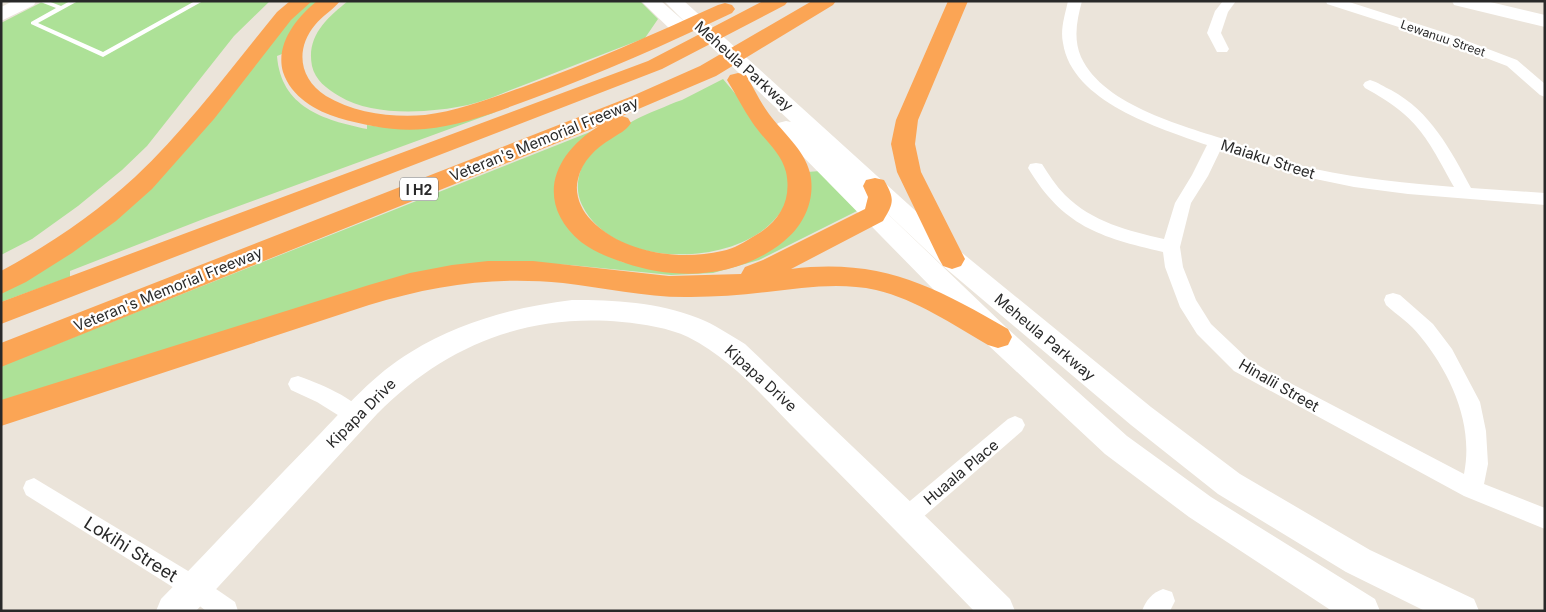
<svg xmlns="http://www.w3.org/2000/svg" width="1546" height="612" font-family="Inter,sans-serif">
  <style>
    .green { fill: #ade197 }
    .lines { fill: none; stroke-linecap: round; stroke-linejoin: round }
    .lane { fill: #fff; fill-rule: evenodd }
    .street { fill: #fff; fill-rule: evenodd }
    .secondary { fill: #fff; fill-rule: evenodd }
    .highway { fill: #fba555; fill-rule: evenodd }
    .labels { text-anchor: middle; dominant-baseline: central; stroke-width: 4.5; stroke-linejoin: round; paint-order: stroke }
    .far-street-label { font-size: 12px; fill: #292929; stroke: #fff }
    .shield { fill: #fff; stroke: #696969; stroke-width: 1 }
    .shield-label { font-size: 14px; font-weight: bold; fill: #292929 }
    .street-label { font-size: 15px; fill: #292929; stroke: #fff }
    .near-street-label { font-size: 18px; fill: #292929; stroke: #fff }
  </style>
  <rect width="100%" height="100%" fill="#ebe4da"/>
  <g class="green">
    <polygon points="44,1 270,1 234,36 147,146 122,170 78,206 32,239 1,255 1,23"/>
    <path d="M 309,1 L 324,1 L 282,54 L 277,56 C 281,107 323,120 367,129 L 367,125 L 381,127 L 496,112 L 206,218 L 70,271 L 70,277 L 1,302 L 1,290 L 59,257 Z"/>
    <path d="M 348,1 L 640,1 L 658,19 L 645,38 C 606,53 567,68 529,83 C 509,90 489,100 468,105 C 430,113 373,117 339,96 C 327,89 315,80 312,66 C 306,36 327,18 348,1 Z"/>
    <path d="M 723,79 L 784,152 L 794,191 C 786,204 779,217 767,227 C 719,267 612,266 582,205 C 574,189 578,169 589,155 C 593,150 599,147 604,143 C 612,137 619,129 628,124 C 642,115 660,109 676,102 L 682,100 Z"/>
    <polygon points="595,130 564,161 591,247 622,262 639,265 761,255 807,172 820,171 859,210 759,260 713,273 671,275 570,265 515,262 1,407 1,366"/>
  </g>
  <g class="lines">
    <polygon class="lane" points="38,1 48,1 61,6 70,1 78,1 38,23 103,52 195,1 203,1 103,57 31,24 31,22 56,8"/>
    <g class="street">
      <path d="M 1068,1 L 1082,1 C 1077,20 1073,38 1081,57 C 1104,107 1188,127 1236,143 C 1262,152 1288,163 1315,169 C 1361,179 1408,183 1454,187 C 1426,136 1418,117 1365,88 L 1363,85 L 1365,82 L 1370,80 C 1378,82 1384,87 1391,90 C 1431,112 1450,149 1471,188 L 1545,193 L 1545,205 L 1408,194 L 1354,187 L 1296,175 L 1221,149 L 1208,176 L 1191,203 L 1180,247 L 1183,267 L 1196,300 L 1211,324 L 1248,359 L 1271,373 L 1464,474 C 1474,424 1451,374 1420,336 C 1411,324 1397,315 1386,305 L 1384,300 L 1386,295 L 1393,293 L 1400,295 L 1433,324 L 1452,349 L 1480,402 L 1486,431 L 1488,464 L 1484,484 L 1545,508 L 1545,529 L 1464,496 L 1234,371 L 1197,334 L 1180,307 L 1165,267 L 1163,252 C 1099,237 1063,226 1028,168 L 1030,164 L 1036,163 L 1042,164 C 1049,175 1056,186 1065,195 C 1092,222 1129,231 1164,239 L 1175,203 L 1192,175 L 1207,145 C 1159,128 1072,102 1063,43 C 1060,29 1065,15 1068,1 Z"/>
      <polygon points="1223,1 1236,1 1228,12 1221,33 1229,49 1227,52 1217,52 1207,33 1215,11"/>
      <polygon points="1326,1 1346,1 1446,33 1517,60 1545,84 1545,97 1540,95 1507,66 1436,39 1327,4"/>
      <path d="M 298,376 C 316,382 358,399 366,416 L 363,422 L 356,425 L 349,422 L 317,402 L 291,390 L 288,384 L 291,378 Z"/>
      <polygon points="1015,416 1022,419 1025,425 1022,431 914,525 906,529 898,525 895,518 898,511 1008,419"/>
      <polygon points="34,478 203,580 235,602 238,611 206,611 187,596 26,495 23,488 26,481"/>
      <path d="M 1163,589 L 1172,592 L 1175,601 L 1170,611 L 1142,611 C 1146,600 1152,593 1163,589 Z"/>
    </g>
    <g class="secondary">
      <polygon points="13,1 36,1 34,5 1,21 1,7"/>
      <polygon points="641,1 661,1 686,23 664,1 684,1 961,252 1151,407 1240,474 1370,550 1474,599 1479,611 1425,611 1346,572 1218,494 1131,425 943,266 870,197 1008,329 1127,436 1211,497 1375,599 1380,611 1332,611 1189,517 1105,454 988,345 775,128 778,123 786,121 791,122 688,25 691,29 688,33 681,35 674,33"/>
      <polygon points="1452,1 1486,1 1545,15 1545,27 1454,5"/>
      <path d="M 572,300 C 614,300 658,302 698,318 C 714,324 730,335 745,344 L 917,508 L 1010,599 L 1015,611 L 974,611 C 916,551 858,492 799,433 C 765,399 732,359 688,337 C 669,328 644,324 622,322 C 526,313 444,346 377,414 L 196,611 L 156,611 L 161,599 C 213,546 264,491 316,438 C 346,407 374,374 411,352 C 460,322 515,307 572,300 Z"/>
    </g>
    <g class="highway">
      <path d="M 290,1 L 312,1 L 291,20 L 214,119 L 152,189 L 116,221 L 72,253 L 26,282 L 1,294 L 1,271 C 49,245 95,214 135,177 C 188,127 231,68 277,12 Z"/>
      <path d="M 317,1 L 340,1 C 333,10 322,16 315,25 C 295,49 299,79 326,96 C 354,113 393,118 425,115 C 459,111 491,98 523,87 C 589,63 654,34 718,5 L 725,3 L 732,5 L 735,9 L 732,13 C 667,44 601,73 534,98 C 499,111 463,125 425,129 C 396,132 367,126 339,118 C 316,111 291,97 283,72 C 275,44 297,17 317,1 Z"/>
      <polygon points="763,1 788,1 785,5 662,69 1,324 1,302 648,61"/>
      <path d="M 812,1 L 836,1 L 833,5 L 716,76 L 622,116 L 628,118 L 631,123 C 626,131 618,134 611,139 C 596,148 582,161 578,179 C 574,194 581,210 591,220 C 623,253 678,261 722,251 C 734,249 746,241 756,235 C 780,221 792,200 786,172 C 781,152 763,139 752,122 C 743,109 736,94 727,80 L 730,75 L 738,73 L 746,75 C 754,88 760,102 769,114 C 783,133 804,149 810,173 C 816,199 804,226 783,242 C 738,278 678,281 625,263 C 610,258 594,252 581,242 C 534,202 553,154 599,126 L 1,367 L 1,343 L 630,97 L 700,66 Z"/>
      <polygon points="948,1 968,1 918,120 915,144 921,172 965,259 961,266 952,269 943,266 939,259 897,172 891,144 896,120"/>
      <path d="M 875,178 L 884,180 C 895,199 894,203 883,221 L 791,269 C 881,258 933,286 1008,329 L 1012,337 L 1008,345 L 998,348 L 988,345 C 952,324 917,300 876,290 C 839,282 803,288 767,292 C 742,295 716,297 691,297 C 648,298 606,288 563,283 C 494,276 435,285 369,305 L 1,426 L 1,400 L 369,285 L 410,273 L 452,265 L 488,261 L 533,261 L 669,276 L 741,274 L 745,267 L 763,260 L 865,209 L 868,197 L 863,186 L 866,180 Z"/>
    </g>
  </g>
  <g class="labels">
    <g class="far-street-label">
      <text transform="translate(1443 38) rotate(19)">Lewanuu Street</text>
    </g>
    <rect class="shield" x="400" y="177.5" width="38" height="23" rx="4"/>
    <g class="shield-label">
      <text x="419" y="189">I H2</text>
    </g>
    <g class="street-label">
      <text transform="translate(744 66) rotate(42)">Meheula Parkway</text>
      <text transform="translate(544 139) rotate(-22)">Veteran's Memorial Freeway</text>
      <text transform="translate(1268 159) rotate(18)">Maiaku Street</text>
      <text transform="translate(168 289) rotate(-22)">Veteran's Memorial Freeway</text>
      <text transform="translate(1045 337) rotate(40)">Meheula Parkway</text>
      <text transform="translate(761 378) rotate(42)">Kipapa Drive</text>
      <text transform="translate(1279 385) rotate(30)">Hinalii Street</text>
      <text transform="translate(361 413) rotate(-45)">Kipapa Drive</text>
      <text transform="translate(961 472) rotate(-40)">Huaala Place</text>
    </g>
    <g class="near-street-label">
      <text transform="translate(131 549) rotate(32)">Lokihi Street</text>
    </g>
  </g>
  <rect width="1546" height="612" fill="none" stroke="#292929" stroke-width="5"/>
</svg>
